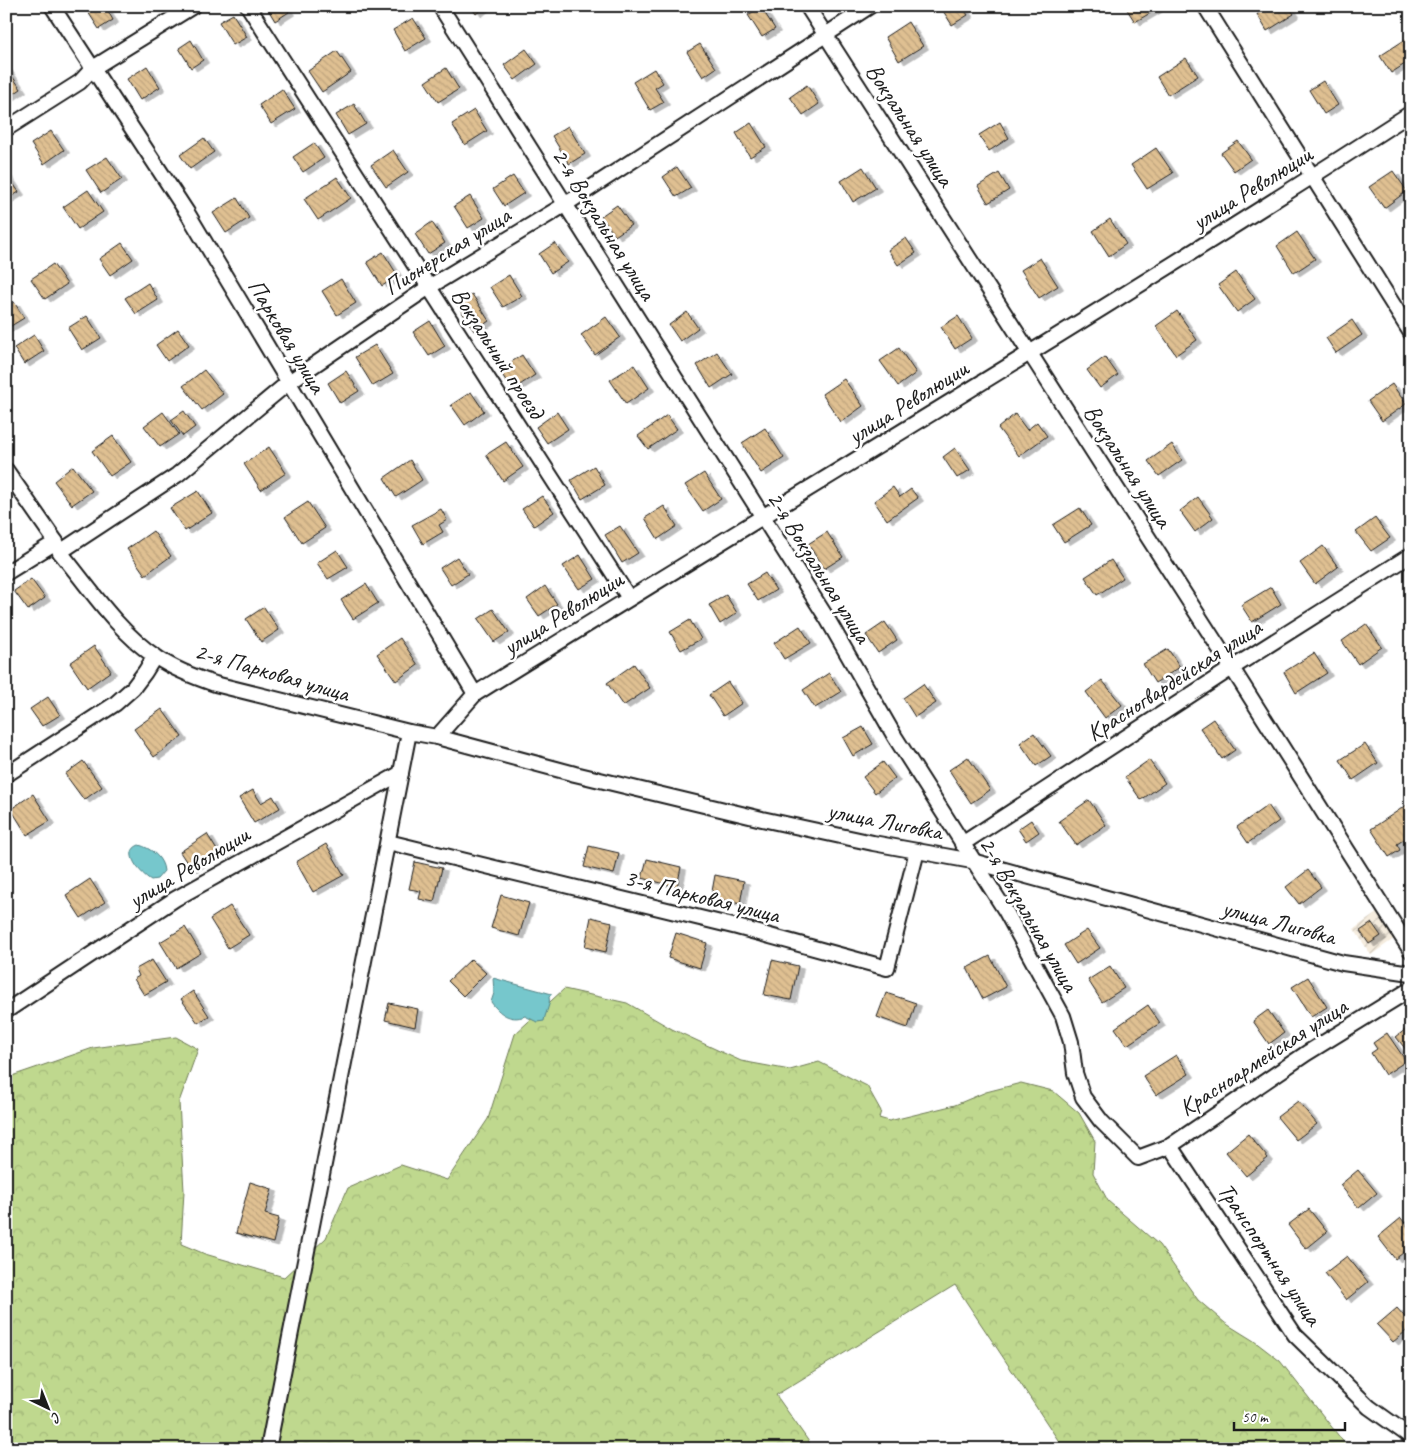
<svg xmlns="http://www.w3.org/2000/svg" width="1417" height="1455" font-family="Caveat,sans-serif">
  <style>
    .industrial { fill: url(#industrial-furrows) }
    .forest { fill: url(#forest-crowns); stroke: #6e7a55 }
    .water { fill: #76c7cc; stroke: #528386 }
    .building { fill: url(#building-back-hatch); stroke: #1c1c1c; filter: url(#shadow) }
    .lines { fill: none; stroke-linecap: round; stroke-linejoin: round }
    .street-casing { stroke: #1c1c1c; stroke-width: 18 }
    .street { stroke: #fff; stroke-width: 14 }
    .labels { text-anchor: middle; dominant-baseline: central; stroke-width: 5; stroke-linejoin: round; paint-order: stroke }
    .street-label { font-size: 24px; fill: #1c1c1c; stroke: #fff }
  </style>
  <defs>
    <pattern id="industrial-furrows" width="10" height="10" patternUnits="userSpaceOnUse" patternTransform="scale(1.25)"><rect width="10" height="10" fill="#f5ecde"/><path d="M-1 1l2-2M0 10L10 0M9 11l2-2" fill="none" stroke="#d1cabe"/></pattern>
    <pattern id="forest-crowns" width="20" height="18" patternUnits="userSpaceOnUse" patternTransform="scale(1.25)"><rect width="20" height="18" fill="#bfd88e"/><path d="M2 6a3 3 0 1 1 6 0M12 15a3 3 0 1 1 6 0" fill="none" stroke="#a4b97a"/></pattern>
    <pattern id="building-back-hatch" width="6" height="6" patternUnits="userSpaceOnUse" patternTransform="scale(1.25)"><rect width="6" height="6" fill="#dfc092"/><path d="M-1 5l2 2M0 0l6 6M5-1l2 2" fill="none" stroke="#bfa47d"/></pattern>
    <filter id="shadow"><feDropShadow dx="5.5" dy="3" stdDeviation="0" flood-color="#0004"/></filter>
  </defs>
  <rect width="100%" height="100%" fill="#fff"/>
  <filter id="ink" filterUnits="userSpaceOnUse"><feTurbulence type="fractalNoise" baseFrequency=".02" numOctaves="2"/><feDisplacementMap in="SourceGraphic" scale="10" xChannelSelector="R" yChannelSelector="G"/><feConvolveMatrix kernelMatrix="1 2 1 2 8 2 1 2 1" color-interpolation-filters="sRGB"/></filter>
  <g filter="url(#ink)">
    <polygon class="industrial" points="1381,910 1398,936 1371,955 1354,929"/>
    <polygon class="forest" points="564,989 627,1003 672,1029 741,1061 790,1070 819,1062 867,1086 881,1111 879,1118 889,1121 955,1105 986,1092 1021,1083 1053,1091 1079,1113 1095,1141 1093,1173 1108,1201 1159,1245 1198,1300 1225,1323 1254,1341 1280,1361 1349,1449 1064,1449 955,1285 776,1395 814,1449 6,1449 6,1078 93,1048 176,1037 198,1049 179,1102 184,1191 181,1244 205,1254 284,1277 326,1238 348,1188 401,1165 447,1180 488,1119 515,1034"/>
    <g class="water">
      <path d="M 139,845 C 151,848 163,858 164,871 L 157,879 L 151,880 C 141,874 121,852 139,845 Z"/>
      <path d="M 493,978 L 552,994 L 549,997 C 551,1005 545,1013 544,1021 L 537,1022 L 525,1016 C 510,1022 499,1013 491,1002 L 494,993 Z"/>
    </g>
    <g class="building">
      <polygon points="89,6 105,6 113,20 99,29 86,9"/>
      <polygon points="266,6 285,6 289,12 275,21"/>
      <polygon points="470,6 486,6 476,14"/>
      <polygon points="940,6 962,6 968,15 952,25"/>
      <polygon points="1128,6 1155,6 1157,9 1135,22 1126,8"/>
      <polygon points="1268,6 1289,6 1294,14 1267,31 1257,14"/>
      <polygon points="761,7 775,29 762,37 748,15"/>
      <polygon points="233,14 247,37 233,45 219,22"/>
      <polygon points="413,18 426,38 405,51 393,30"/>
      <polygon points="908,22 923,46 899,61 885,37"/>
      <polygon points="1406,39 1411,47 1411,60 1391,73 1380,56"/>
      <polygon points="191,40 203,60 191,68 179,48"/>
      <polygon points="700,44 716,68 703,77 687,52"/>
      <polygon points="526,49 537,64 515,80 504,65"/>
      <polygon points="337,51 351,72 322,92 308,71"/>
      <polygon points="1186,58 1198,76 1168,95 1157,77"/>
      <polygon points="147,66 160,87 140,100 127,79"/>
      <polygon points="6,67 21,89 6,99"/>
      <polygon points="446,68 459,89 438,102 425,82"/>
      <polygon points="654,69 663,83 655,88 664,102 650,110 633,82"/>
      <polygon points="1323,81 1338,105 1324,114 1309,90"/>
      <polygon points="807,85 819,104 803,115 790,97"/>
      <polygon points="282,89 295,109 271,124 259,105"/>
      <polygon points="354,104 366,124 348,135 336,115"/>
      <polygon points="474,110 487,131 465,145 452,124"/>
      <polygon points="1000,122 1009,138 989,151 979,135"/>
      <polygon points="751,123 766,147 750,157 736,133"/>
      <polygon points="568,126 585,154 569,164 552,136"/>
      <polygon points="51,131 64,150 44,164 31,144"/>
      <polygon points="204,138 214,152 190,169 180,155"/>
      <polygon points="1238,141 1251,159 1234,171 1221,153"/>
      <polygon points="314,143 324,158 303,172 293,157"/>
      <polygon points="1156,148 1173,173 1147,189 1131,165"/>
      <polygon points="393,150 408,172 386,187 371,165"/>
      <polygon points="107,157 122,179 101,193 86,170"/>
      <polygon points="677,167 691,188 676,197 663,177"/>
      <polygon points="863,167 876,188 853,202 841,181"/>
      <polygon points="1393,171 1407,191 1384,208 1369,187"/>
      <polygon points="6,173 19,192 6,200"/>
      <polygon points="999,173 1009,190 988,203 978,186"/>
      <polygon points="513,176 524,193 504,206 493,189"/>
      <polygon points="337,177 351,198 318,220 304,199"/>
      <polygon points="88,190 103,212 78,229 63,207"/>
      <polygon points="470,196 484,218 468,228 454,206"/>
      <polygon points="237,198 249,218 226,233 213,213"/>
      <polygon points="617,205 631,225 615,236 601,216"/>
      <polygon points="1110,219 1126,244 1109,256 1093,231"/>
      <polygon points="432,222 445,243 428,254 415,234"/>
      <polygon points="1297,232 1315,259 1294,273 1277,246"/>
      <polygon points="906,238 916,253 898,265 888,250"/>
      <polygon points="122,243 133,259 110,275 99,259"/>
      <polygon points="555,243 568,262 551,273 539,254"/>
      <polygon points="383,252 398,276 382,286 367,262"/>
      <polygon points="1040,258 1058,286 1039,298 1021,270"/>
      <polygon points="53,264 67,284 45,299 31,279"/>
      <polygon points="1236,272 1255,299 1237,312 1218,285"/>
      <polygon points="509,275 522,296 503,307 490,287"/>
      <polygon points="341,279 356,303 337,315 322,291"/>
      <polygon points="148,283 158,300 136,314 125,298"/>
      <polygon points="472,294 489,321 474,331 457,304"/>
      <polygon points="14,302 24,318 6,329 6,307"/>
      <polygon points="1177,311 1197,340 1176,355 1156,326"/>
      <polygon points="687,312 698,328 680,341 669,325"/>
      <polygon points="87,316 101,338 82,350 68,328"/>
      <polygon points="958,316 972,338 955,349 941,327"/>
      <polygon points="606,317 620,337 595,355 581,335"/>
      <polygon points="1352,320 1362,335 1336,353 1326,338"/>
      <polygon points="430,321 445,346 429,356 413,332"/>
      <polygon points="178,329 189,345 167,361 156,345"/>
      <polygon points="34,335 44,351 24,364 14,348"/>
      <polygon points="375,345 393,374 373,386 355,357"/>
      <polygon points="899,348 916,373 898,386 880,361"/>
      <polygon points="717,352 732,374 711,388 697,365"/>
      <polygon points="522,355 535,375 512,390 499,370"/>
      <polygon points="1105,357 1118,375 1100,388 1087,370"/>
      <polygon points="634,365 649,388 626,404 610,380"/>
      <polygon points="204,370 223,394 202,410 183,386"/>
      <polygon points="346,371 359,391 340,403 328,383"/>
      <polygon points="844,379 863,406 841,422 822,394"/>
      <polygon points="1392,384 1406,404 1382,421 1368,401"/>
      <polygon points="471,392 484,411 465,425 451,405"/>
      <polygon points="184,411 195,427 183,436 171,420"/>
      <polygon points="163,412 179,434 160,447 144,426"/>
      <polygon points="557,412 568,429 547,443 536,427"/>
      <polygon points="1015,414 1027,430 1037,422 1047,436 1019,456 998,428"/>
      <polygon points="667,415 677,429 648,449 638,436"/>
      <polygon points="765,428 784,458 761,473 742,443"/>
      <polygon points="113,436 131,462 110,476 92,451"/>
      <polygon points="506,442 523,467 503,481 486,455"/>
      <polygon points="1172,444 1182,460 1159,476 1148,461"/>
      <polygon points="269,447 286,473 261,490 244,464"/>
      <polygon points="955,448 970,470 957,478 943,457"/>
      <polygon points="410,460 422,480 396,497 384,478"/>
      <polygon points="73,466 92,491 72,505 54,481"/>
      <polygon points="594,466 605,485 582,499 571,480"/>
      <polygon points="704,473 721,499 703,511 685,485"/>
      <polygon points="893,487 900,497 911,489 918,498 887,520 874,501"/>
      <polygon points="198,491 212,513 185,531 170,508"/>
      <polygon points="542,496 554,512 534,526 522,509"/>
      <polygon points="1198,497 1213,518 1195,532 1180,511"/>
      <polygon points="308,502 325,528 302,543 285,517"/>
      <polygon points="664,506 677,526 658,539 645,518"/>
      <polygon points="1080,508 1091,525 1064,542 1053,525"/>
      <polygon points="441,509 447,520 439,525 443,532 423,544 412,525"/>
      <polygon points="1375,518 1390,538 1371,551 1356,532"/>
      <polygon points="620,526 638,553 622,563 605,535"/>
      <polygon points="153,531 171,556 145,575 127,549"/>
      <polygon points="827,532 843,557 824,569 808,544"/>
      <polygon points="1323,546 1338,567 1315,584 1300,563"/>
      <polygon points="337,550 348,567 328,579 317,563"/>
      <polygon points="580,555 595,579 579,589 563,566"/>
      <polygon points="457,557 468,574 451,585 440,568"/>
      <polygon points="1111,560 1123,578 1097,595 1085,577"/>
      <polygon points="765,573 776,590 758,601 747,584"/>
      <polygon points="31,579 45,598 28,610 14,591"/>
      <polygon points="366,584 378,603 353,619 341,600"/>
      <polygon points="545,586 557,604 539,616 527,599"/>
      <polygon points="1271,587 1281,604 1252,622 1241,605"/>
      <polygon points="726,595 737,613 720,624 709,605"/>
      <polygon points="264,607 279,630 261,642 246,619"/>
      <polygon points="493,609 509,632 494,642 478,619"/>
      <polygon points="690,620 701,639 681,650 670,632"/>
      <polygon points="885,622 897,640 878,653 866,635"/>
      <polygon points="1366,624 1382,647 1358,664 1342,641"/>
      <polygon points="800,626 811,643 784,659 774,643"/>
      <polygon points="400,638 418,665 396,681 377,654"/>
      <polygon points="94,646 111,671 87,688 70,663"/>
      <polygon points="1168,649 1180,667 1155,683 1143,664"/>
      <polygon points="1314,653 1327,673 1296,693 1284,672"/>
      <polygon points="634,664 650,688 623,706 607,683"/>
      <polygon points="829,673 841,692 815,708 803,690"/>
      <polygon points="1102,680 1122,705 1105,718 1086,692"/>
      <polygon points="728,682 742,703 723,716 709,695"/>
      <polygon points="923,684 936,703 915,717 903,698"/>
      <polygon points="48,697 60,715 42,726 30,709"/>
      <polygon points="162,709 182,737 154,757 134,729"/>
      <polygon points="1213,719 1235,750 1222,759 1200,728"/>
      <polygon points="863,727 873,744 853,756 843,738"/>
      <polygon points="1034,733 1051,756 1036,766 1020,743"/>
      <polygon points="1365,744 1378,763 1353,780 1340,760"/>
      <polygon points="968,757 990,790 971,803 949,770"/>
      <polygon points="1149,760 1165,783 1141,800 1125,777"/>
      <polygon points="83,761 102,787 84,800 65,774"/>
      <polygon points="883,762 895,778 875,793 863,777"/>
      <polygon points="253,790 261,803 273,796 280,808 254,823 239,798"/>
      <polygon points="33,794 50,821 27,835 11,809"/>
      <polygon points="1089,800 1106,825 1076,845 1059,821"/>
      <polygon points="1408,804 1411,808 1411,835 1397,844 1400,850 1389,857 1371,829"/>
      <polygon points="1268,805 1279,821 1248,843 1237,827"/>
      <polygon points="1031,820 1039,832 1026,841 1018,829"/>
      <polygon points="207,834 218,852 191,869 180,852"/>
      <polygon points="326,844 344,875 313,892 296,862"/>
      <polygon points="589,846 619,853 614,874 584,867"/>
      <polygon points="647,859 681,867 677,887 642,878"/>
      <polygon points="415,862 442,868 434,902 419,899 421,891 409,889"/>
      <polygon points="1308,870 1321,887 1299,904 1286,887"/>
      <polygon points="715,875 744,881 740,904 711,897"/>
      <polygon points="90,879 105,902 81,918 66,895"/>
      <polygon points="501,895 529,903 519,936 491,928"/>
      <polygon points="230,906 249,935 228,948 210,919"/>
      <polygon points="591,917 612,922 606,952 585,947"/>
      <polygon points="1372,923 1381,936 1369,944 1360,931"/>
      <polygon points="185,927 201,953 176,968 160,942"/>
      <polygon points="1087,930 1100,948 1076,964 1064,945"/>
      <polygon points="676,933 707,943 700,968 668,958"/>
      <polygon points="990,956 1006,987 983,999 967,968"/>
      <polygon points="471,959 486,973 463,996 448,981"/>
      <polygon points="152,960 166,982 144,995 134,979 139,976 136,969"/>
      <polygon points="772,960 798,966 791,1000 764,995"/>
      <polygon points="1110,966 1124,988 1102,1002 1088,980"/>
      <polygon points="1308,977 1327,1007 1311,1017 1292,987"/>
      <polygon points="193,991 209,1016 198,1023 181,999"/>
      <polygon points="886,993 916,1003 908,1028 877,1017"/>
      <polygon points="389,1003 418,1009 415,1027 385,1020"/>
      <polygon points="1148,1005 1160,1023 1127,1045 1115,1028"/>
      <polygon points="1268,1010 1284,1033 1269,1044 1253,1021"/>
      <polygon points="1411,1025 1411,1056 1396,1037"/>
      <polygon points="1387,1033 1406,1061 1385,1075 1371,1053 1377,1049 1373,1043"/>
      <polygon points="1176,1055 1189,1074 1156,1095 1143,1076"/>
      <polygon points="1298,1101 1317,1124 1296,1140 1277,1117"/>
      <polygon points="1248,1134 1268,1158 1246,1176 1226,1152"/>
      <polygon points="1358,1170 1377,1193 1359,1208 1340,1185"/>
      <polygon points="250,1182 272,1189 265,1214 279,1218 273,1243 236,1233"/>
      <polygon points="1309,1209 1327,1232 1306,1249 1288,1225"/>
      <polygon points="1401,1218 1411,1231 1411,1247 1395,1259 1378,1237"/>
      <polygon points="1347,1256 1368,1282 1346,1300 1325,1273"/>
      <polygon points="1397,1308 1411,1324 1411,1327 1393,1342 1377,1325"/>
    </g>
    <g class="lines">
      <g class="street-casing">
        <g id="street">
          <polyline points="52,6 188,214 475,694"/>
          <polyline points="248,6 629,598"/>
          <polyline points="440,6 828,620 895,737 1005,910 1063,1016 1071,1042 1075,1073 1083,1097 1101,1121 1138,1158 1170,1146 1307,1053 1411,989"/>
          <polyline points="807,6 1232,668 1411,951"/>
          <polyline points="1205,6 1411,333"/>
          <polyline points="6,129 80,82 93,68 193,6"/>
          <path d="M 6,470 L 56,542 L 60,552 C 88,586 118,632 156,657 C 174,669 194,677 215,684 L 409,732 L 437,737 L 575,774 L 762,819 L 873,843 L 972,861 L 1343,963 L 1411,973"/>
          <polyline points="60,552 177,475 289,382 429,287 566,204 870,6"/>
          <polyline points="6,573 56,542"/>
          <path d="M 437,737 L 475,694 C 787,500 1103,312 1411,113"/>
          <polyline points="6,775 115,704 133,688 145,672 155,656"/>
          <polyline points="388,842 737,927 887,968 917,851"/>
          <polyline points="962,844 1232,668 1411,555"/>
          <polyline points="6,1011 175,899 401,773"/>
          <polyline points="1170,1146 1295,1335 1369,1407 1411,1437"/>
          <polyline points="268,1449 409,732"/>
        </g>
      </g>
      <use href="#street" class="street"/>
    </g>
  </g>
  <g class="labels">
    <g class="street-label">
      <text transform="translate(910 125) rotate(57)">Вокзальная улица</text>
      <text transform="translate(1252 188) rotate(-32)">улица Революции</text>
      <text transform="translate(604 224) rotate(58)">2-я Вокзальная улица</text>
      <text transform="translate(447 251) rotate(-32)">Пионерская улица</text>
      <text transform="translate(287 336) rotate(59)">Парковая улица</text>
      <text transform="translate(498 353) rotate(57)">Вокзальный проезд</text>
      <text transform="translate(908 402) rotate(-32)">улица Революции</text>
      <text transform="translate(1128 466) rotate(57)">Вокзальная улица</text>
      <text transform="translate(819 567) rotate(58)">2-я Вокзальная улица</text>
      <text transform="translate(563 613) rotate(-32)">улица Революции</text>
      <text transform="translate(272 672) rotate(16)">2-я Парковая улица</text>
      <text transform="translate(1174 680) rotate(-33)">Красногвардейская улица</text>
      <text transform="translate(885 821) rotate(11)">улица Лиговка</text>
      <text transform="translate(189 867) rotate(-31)">улица Революции</text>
      <text transform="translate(702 896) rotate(14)">3-я Парковая улица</text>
      <text transform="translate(1029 914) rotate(60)">2-я Вокзальная улица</text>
      <text transform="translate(1279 922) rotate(15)">улица Лиговка</text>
      <text transform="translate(1263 1057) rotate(-33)">Красноармейская улица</text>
      <text transform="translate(1270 1254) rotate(56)">Транспортная улица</text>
    </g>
  </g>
  <rect width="1417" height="1455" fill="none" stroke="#fff" stroke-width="25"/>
  <rect x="12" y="12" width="1392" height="1430" fill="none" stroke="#1c1c1c" stroke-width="2" filter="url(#ink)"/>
  <g transform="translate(48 1408) rotate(137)" stroke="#ffffff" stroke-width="4" paint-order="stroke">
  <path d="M0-4L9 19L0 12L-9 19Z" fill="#1c1c1c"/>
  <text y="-8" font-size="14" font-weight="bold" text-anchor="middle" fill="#1c1c1c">С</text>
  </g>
  <path d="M1234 1422v8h111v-8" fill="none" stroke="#1c1c1c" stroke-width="2.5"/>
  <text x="1242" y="1422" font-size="15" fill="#1c1c1c" stroke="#ffffff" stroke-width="4" paint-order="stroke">50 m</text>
</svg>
